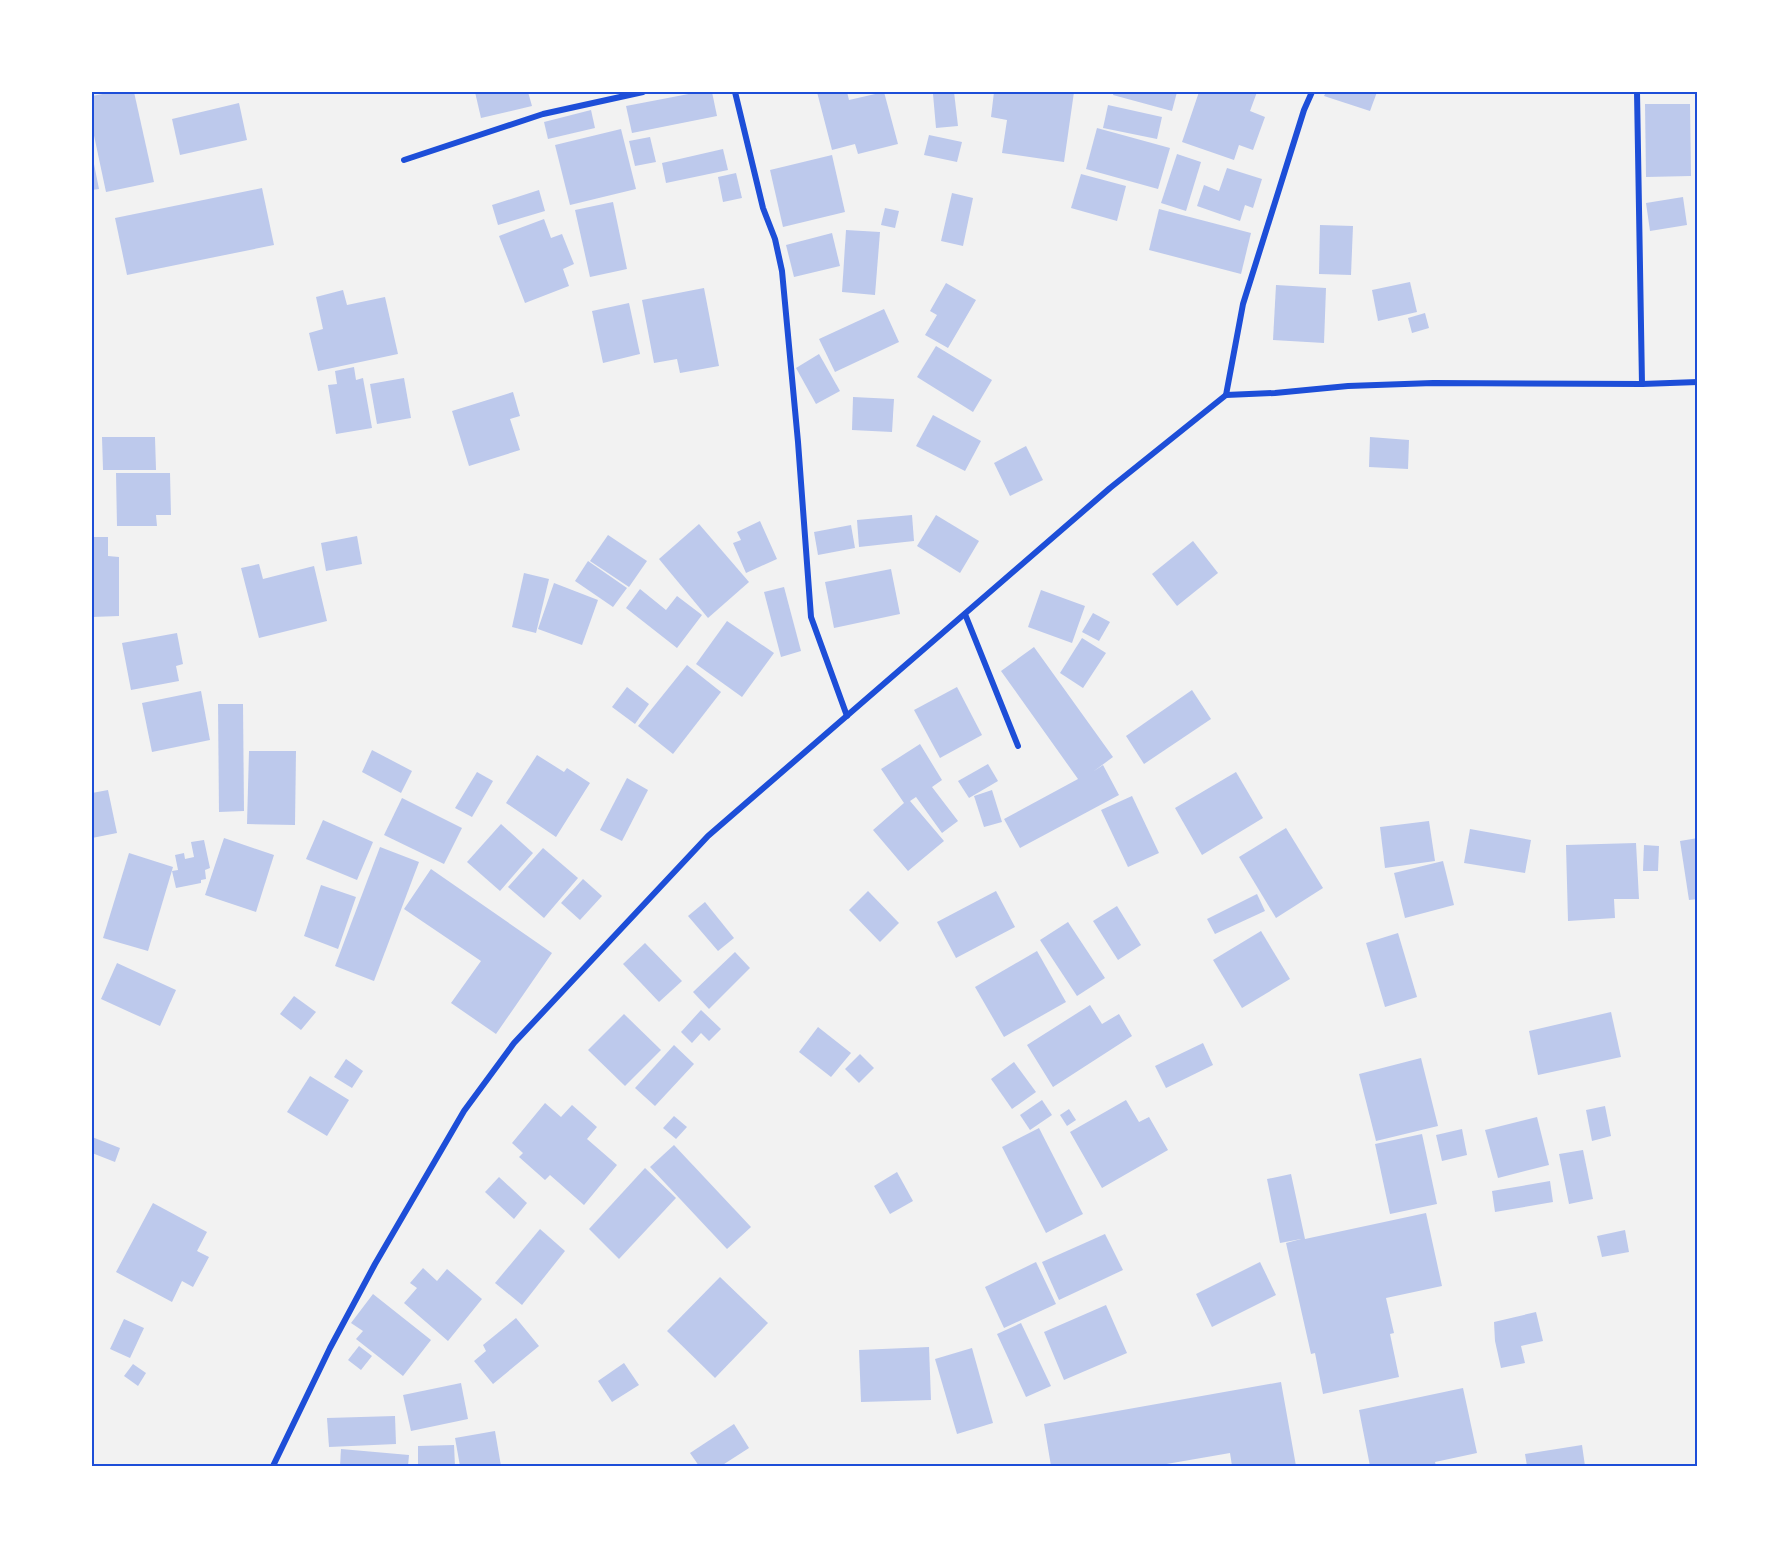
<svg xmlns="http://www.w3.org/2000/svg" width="1789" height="1558" font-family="'Times New Roman',serif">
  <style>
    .building { fill: #bdc9ec }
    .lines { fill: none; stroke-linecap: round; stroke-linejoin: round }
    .minor { stroke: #1d4ed8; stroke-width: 6 }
    .neatline { fill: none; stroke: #1d4ed8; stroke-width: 2 }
  </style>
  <rect width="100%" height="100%" fill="#f2f2f2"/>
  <g class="building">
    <polygon points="113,92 134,92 154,182 106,192 92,126 92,96"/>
    <polygon points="475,92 528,92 532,106 481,118"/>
    <polygon points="699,92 712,92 717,116 632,133 626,106"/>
    <polygon points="817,92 847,92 849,100 884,92 898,144 858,154 855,144 832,150"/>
    <polygon points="954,92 958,126 936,128 933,94"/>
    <polygon points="994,92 1074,92 1064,162 1002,153 1007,120 991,117"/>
    <polygon points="1114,92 1177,92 1172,111 1113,95"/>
    <polygon points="1199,92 1257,92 1250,111 1265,117 1253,150 1239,145 1234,160 1182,142"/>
    <polygon points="1326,92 1377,92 1370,111 1324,96"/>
    <polygon points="239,103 247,140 180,155 172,119"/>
    <polygon points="1645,104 1690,104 1691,176 1646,177"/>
    <polygon points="1108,105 1162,117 1157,139 1103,128"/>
    <polygon points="591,110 595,128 548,139 544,122"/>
    <polygon points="1097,128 1170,148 1158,189 1086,169"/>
    <polygon points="621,129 636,189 570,205 555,145"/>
    <polygon points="929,135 962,142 957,162 924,155"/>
    <polygon points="650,137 656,162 635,166 629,141"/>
    <polygon points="723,149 728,170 666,183 662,163"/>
    <polygon points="92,154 99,189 92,190"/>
    <polygon points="1177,154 1201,162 1186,211 1161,203"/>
    <polygon points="832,155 845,212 783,227 770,170"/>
    <polygon points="1227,168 1262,179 1253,208 1245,205 1240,221 1197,206 1204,185 1219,191"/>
    <polygon points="736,173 742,198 723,202 718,177"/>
    <polygon points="1081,174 1126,186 1117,221 1071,208"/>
    <polygon points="262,188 274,245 127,275 115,218"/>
    <polygon points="539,190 545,211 498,225 492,205"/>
    <polygon points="952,193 973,198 963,246 941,241"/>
    <polygon points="1683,197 1687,225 1650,231 1646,203"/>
    <polygon points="613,202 627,269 590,277 575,210"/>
    <polygon points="885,208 899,211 895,228 881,225"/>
    <polygon points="1159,209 1251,233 1241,274 1149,250"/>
    <polygon points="544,219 551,238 562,234 574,264 563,269 569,286 525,303 499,236"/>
    <polygon points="1320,225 1353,226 1351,275 1319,274"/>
    <polygon points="846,230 880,232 875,295 842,292"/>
    <polygon points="832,233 840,266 794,277 786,245"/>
    <polygon points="1410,282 1417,312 1378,321 1372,290"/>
    <polygon points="946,283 976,300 948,348 925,335 937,315 930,311"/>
    <polygon points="1276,285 1326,288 1324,343 1273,340"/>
    <polygon points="704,288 719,366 680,373 677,359 654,363 642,300"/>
    <polygon points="343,290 347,305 385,297 398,354 318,371 309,333 323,329 316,297"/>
    <polygon points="629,303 640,354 603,363 592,311"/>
    <polygon points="884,309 899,342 835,372 819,339"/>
    <polygon points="1425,313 1429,328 1412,333 1408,318"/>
    <polygon points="936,346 992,380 973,412 917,377"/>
    <polygon points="819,354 840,391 816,404 796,368"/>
    <polygon points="354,367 356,380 363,378 372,428 336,434 328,385 337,384 335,371"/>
    <polygon points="404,378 411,418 377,424 370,384"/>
    <polygon points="513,392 520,416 510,419 520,450 469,466 452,411"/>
    <polygon points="853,397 894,399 892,432 852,430"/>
    <polygon points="933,415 981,441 965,471 916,446"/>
    <polygon points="102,437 155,437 156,470 103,470"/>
    <polygon points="1370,437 1409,440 1408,469 1369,467"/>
    <polygon points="1026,446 1043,480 1010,496 994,463"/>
    <polygon points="116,473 170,473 171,515 156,515 157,526 117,526"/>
    <polygon points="912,515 914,541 859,547 857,520"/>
    <polygon points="936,515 979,541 960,573 917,546"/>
    <polygon points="760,521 777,559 746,573 733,543 741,540 737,532"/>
    <polygon points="699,524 749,582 708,618 659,559"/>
    <polygon points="851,525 855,548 818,555 814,532"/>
    <polygon points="608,535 647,561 629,587 590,561"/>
    <polygon points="357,536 362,564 326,571 321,543"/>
    <polygon points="92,537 108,537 108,556 119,557 119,616 92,617"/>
    <polygon points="1193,541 1218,573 1177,606 1152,574"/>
    <polygon points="588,561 627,588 613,607 575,581"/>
    <polygon points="259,564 263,579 314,566 327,621 259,638 241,568"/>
    <polygon points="891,569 900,614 834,628 825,582"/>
    <polygon points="524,573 549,579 536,633 512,627"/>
    <polygon points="554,583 598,600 582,645 538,629"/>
    <polygon points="784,587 801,651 781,657 764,592"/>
    <polygon points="640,589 666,610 677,596 702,615 677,648 626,608"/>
    <polygon points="1041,590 1085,606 1072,643 1028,627"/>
    <polygon points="1093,613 1110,622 1099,641 1082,632"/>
    <polygon points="727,621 774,653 742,697 696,664"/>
    <polygon points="177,633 183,664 176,666 179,681 131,690 122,643"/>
    <polygon points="1082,638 1106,653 1083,688 1060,673"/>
    <polygon points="1034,647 1113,757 1094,771 1103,765 1119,795 1020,848 1004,819 1078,779 1001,671"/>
    <polygon points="687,665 721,692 673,754 638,726"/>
    <polygon points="627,687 649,704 635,724 612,707"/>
    <polygon points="957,687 982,735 940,758 914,710"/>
    <polygon points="1192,690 1211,719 1144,764 1126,736"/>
    <polygon points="201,691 210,740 152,752 142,703"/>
    <polygon points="218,704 243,704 244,811 219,812"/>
    <polygon points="920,744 942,780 932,787 958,821 942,833 916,797 910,801 944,841 908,871 873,830 904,803 881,769"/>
    <polygon points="372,750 412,771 401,793 362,772"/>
    <polygon points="249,751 296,751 295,825 247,824"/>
    <polygon points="537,755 564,772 567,768 590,783 556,837 506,803"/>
    <polygon points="988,764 998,781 969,798 958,781"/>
    <polygon points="477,772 493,781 472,817 455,808"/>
    <polygon points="1236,772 1263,818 1202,855 1175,808"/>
    <polygon points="627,778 648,790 622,841 600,830"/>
    <polygon points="108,790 117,833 92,838 92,793"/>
    <polygon points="992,790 1002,822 984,827 974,796"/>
    <polygon points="1132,796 1159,853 1128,867 1101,810"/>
    <polygon points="402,798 462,828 444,864 384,835"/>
    <polygon points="323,820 373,842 357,880 306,859"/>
    <polygon points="1429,821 1435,861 1385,868 1380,827"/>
    <polygon points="501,824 533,853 500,891 467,862"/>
    <polygon points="1286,828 1323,888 1276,918 1239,857"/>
    <polygon points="1470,829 1531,840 1525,873 1464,863"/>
    <polygon points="224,838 274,855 256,912 205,895"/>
    <polygon points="1698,838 1698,899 1689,900 1680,841"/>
    <polygon points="204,840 210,868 205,870 206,879 201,880 201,883 176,888 172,871 178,870 175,855 184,853 185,859 194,857 191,842"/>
    <polygon points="1636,843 1639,899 1614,899 1615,918 1568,921 1566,845"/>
    <polygon points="1644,845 1659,846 1658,871 1643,871"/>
    <polygon points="380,847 419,862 374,981 335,966"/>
    <polygon points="543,848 578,878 544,918 508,887"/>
    <polygon points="129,853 173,867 148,951 103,938"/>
    <polygon points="1443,861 1454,905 1405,918 1394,873"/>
    <polygon points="431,869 552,953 496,1034 451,1003 481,961 404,909"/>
    <polygon points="583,879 602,896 580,920 561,903"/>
    <polygon points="321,885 356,897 338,949 304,936"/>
    <polygon points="868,891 899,923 880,942 849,910"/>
    <polygon points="996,891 1015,927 956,958 937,922"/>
    <polygon points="1257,894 1265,911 1215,934 1207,919"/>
    <polygon points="705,902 734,938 718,951 688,916"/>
    <polygon points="1117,906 1141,945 1118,960 1093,921"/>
    <polygon points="1068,922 1105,978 1077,996 1040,940"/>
    <polygon points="1261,931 1290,979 1242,1008 1213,960"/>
    <polygon points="1398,933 1417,997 1385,1007 1366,943"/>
    <polygon points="645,943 682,981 659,1002 623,964"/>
    <polygon points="1037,951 1066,1002 1004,1037 975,987"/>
    <polygon points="735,952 750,968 709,1009 693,992"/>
    <polygon points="117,963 176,990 160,1026 101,999"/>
    <polygon points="294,996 316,1012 301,1030 280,1014"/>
    <polygon points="1090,1005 1102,1024 1119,1014 1132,1036 1053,1087 1027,1045"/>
    <polygon points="701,1010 721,1029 709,1041 701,1033 692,1043 681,1032"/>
    <polygon points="1611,1012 1621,1057 1538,1075 1529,1031"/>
    <polygon points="624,1014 661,1050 625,1086 588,1050"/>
    <polygon points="818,1027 851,1053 831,1077 799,1052"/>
    <polygon points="1203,1043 1213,1065 1166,1088 1155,1066"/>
    <polygon points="674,1045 694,1064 655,1106 635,1088"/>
    <polygon points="860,1054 874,1068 859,1083 845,1069"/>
    <polygon points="1421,1058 1438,1126 1376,1141 1359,1074"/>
    <polygon points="346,1059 363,1071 352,1088 334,1077"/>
    <polygon points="1014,1062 1036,1092 1012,1109 991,1079"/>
    <polygon points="310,1076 349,1100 327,1136 287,1112"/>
    <polygon points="1042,1100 1052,1115 1030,1130 1020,1115"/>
    <polygon points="1126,1100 1139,1122 1149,1117 1168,1150 1102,1188 1070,1132"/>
    <polygon points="545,1103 561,1117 572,1105 597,1127 587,1139 617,1165 584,1205 550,1175 545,1180 519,1157 523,1153 512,1143"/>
    <polygon points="1605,1106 1611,1136 1592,1141 1586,1110"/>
    <polygon points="1069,1109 1076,1120 1067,1126 1060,1115"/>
    <polygon points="674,1116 687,1127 676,1139 663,1128"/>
    <polygon points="1537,1117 1549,1165 1498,1178 1485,1130"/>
    <polygon points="1039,1128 1083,1214 1046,1233 1002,1147"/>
    <polygon points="1462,1129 1467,1155 1442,1161 1436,1135"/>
    <polygon points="1422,1134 1437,1204 1390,1214 1375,1144"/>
    <polygon points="92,1137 120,1148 115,1162 92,1153"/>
    <polygon points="674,1145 751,1227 727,1249 650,1167"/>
    <polygon points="1583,1150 1593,1199 1569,1204 1559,1154"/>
    <polygon points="645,1168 676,1198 619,1259 589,1229"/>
    <polygon points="897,1172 913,1201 890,1214 874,1186"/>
    <polygon points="1291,1174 1305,1239 1426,1213 1442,1286 1386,1298 1394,1333 1390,1334 1399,1377 1323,1394 1315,1353 1311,1354 1286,1243 1301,1239 1280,1243 1267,1179"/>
    <polygon points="499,1177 527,1203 514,1219 485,1192"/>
    <polygon points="1550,1181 1553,1202 1495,1212 1492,1191"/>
    <polygon points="153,1203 207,1232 197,1251 209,1257 193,1287 182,1281 172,1302 116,1272"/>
    <polygon points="540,1229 565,1251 522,1305 495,1283"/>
    <polygon points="1625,1230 1629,1252 1602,1257 1597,1236"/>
    <polygon points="1105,1234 1123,1270 1059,1300 1042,1262"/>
    <polygon points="1036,1262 1056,1304 1004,1328 985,1287"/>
    <polygon points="1260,1262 1276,1295 1212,1327 1196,1294"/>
    <polygon points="423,1268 437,1281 447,1269 482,1299 448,1341 404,1303 417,1288 410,1283"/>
    <polygon points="720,1277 768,1323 715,1378 667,1331"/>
    <polygon points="373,1294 431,1340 403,1376 356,1339 363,1331 351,1323"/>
    <polygon points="1106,1305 1127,1353 1064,1380 1044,1332"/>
    <polygon points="1536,1312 1543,1341 1521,1346 1525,1363 1501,1368 1495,1341 1494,1322"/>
    <polygon points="516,1318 539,1346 493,1384 474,1361 486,1351 483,1345"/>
    <polygon points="124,1319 144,1328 130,1358 110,1349"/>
    <polygon points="1021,1323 1051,1386 1026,1397 997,1334"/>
    <polygon points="359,1346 372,1356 361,1370 348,1360"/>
    <polygon points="929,1347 931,1400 861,1402 859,1350"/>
    <polygon points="972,1348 993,1423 957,1434 935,1359"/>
    <polygon points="624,1363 639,1385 612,1402 598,1381"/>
    <polygon points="133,1364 146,1373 138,1386 124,1376"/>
    <polygon points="1281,1382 1296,1466 1232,1466 1230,1453 1155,1466 1051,1466 1044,1424"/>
    <polygon points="461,1383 468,1419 411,1431 403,1395"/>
    <polygon points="1463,1388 1477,1453 1435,1462 1436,1466 1370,1466 1359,1410"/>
    <polygon points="395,1416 396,1444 329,1447 327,1418"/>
    <polygon points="734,1424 749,1448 721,1466 699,1466 690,1453"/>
    <polygon points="495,1431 501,1466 460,1466 455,1438"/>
    <polygon points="454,1445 455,1466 418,1466 418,1446"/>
    <polygon points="1582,1445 1585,1466 1527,1466 1525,1454"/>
    <polygon points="341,1449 409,1455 408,1466 340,1466"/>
  </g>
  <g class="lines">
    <g class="minor">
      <polyline points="735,92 763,208 775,239 782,271 798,442 811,617 847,716"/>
      <polyline points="1637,92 1642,384"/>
      <polyline points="404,160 543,114 643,92"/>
      <polyline points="1226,395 1243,304 1304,110 1312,92"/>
      <polyline points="965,614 1018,746"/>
      <polyline points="273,1466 330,1348 375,1264 464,1111 514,1043 708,836 1110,488 1226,395 1275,393 1348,386 1433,383 1642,384 1698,382"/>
    </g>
  </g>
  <rect width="1789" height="1558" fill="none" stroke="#ffffff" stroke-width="186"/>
  <rect x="93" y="93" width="1603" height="1372" class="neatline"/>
</svg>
